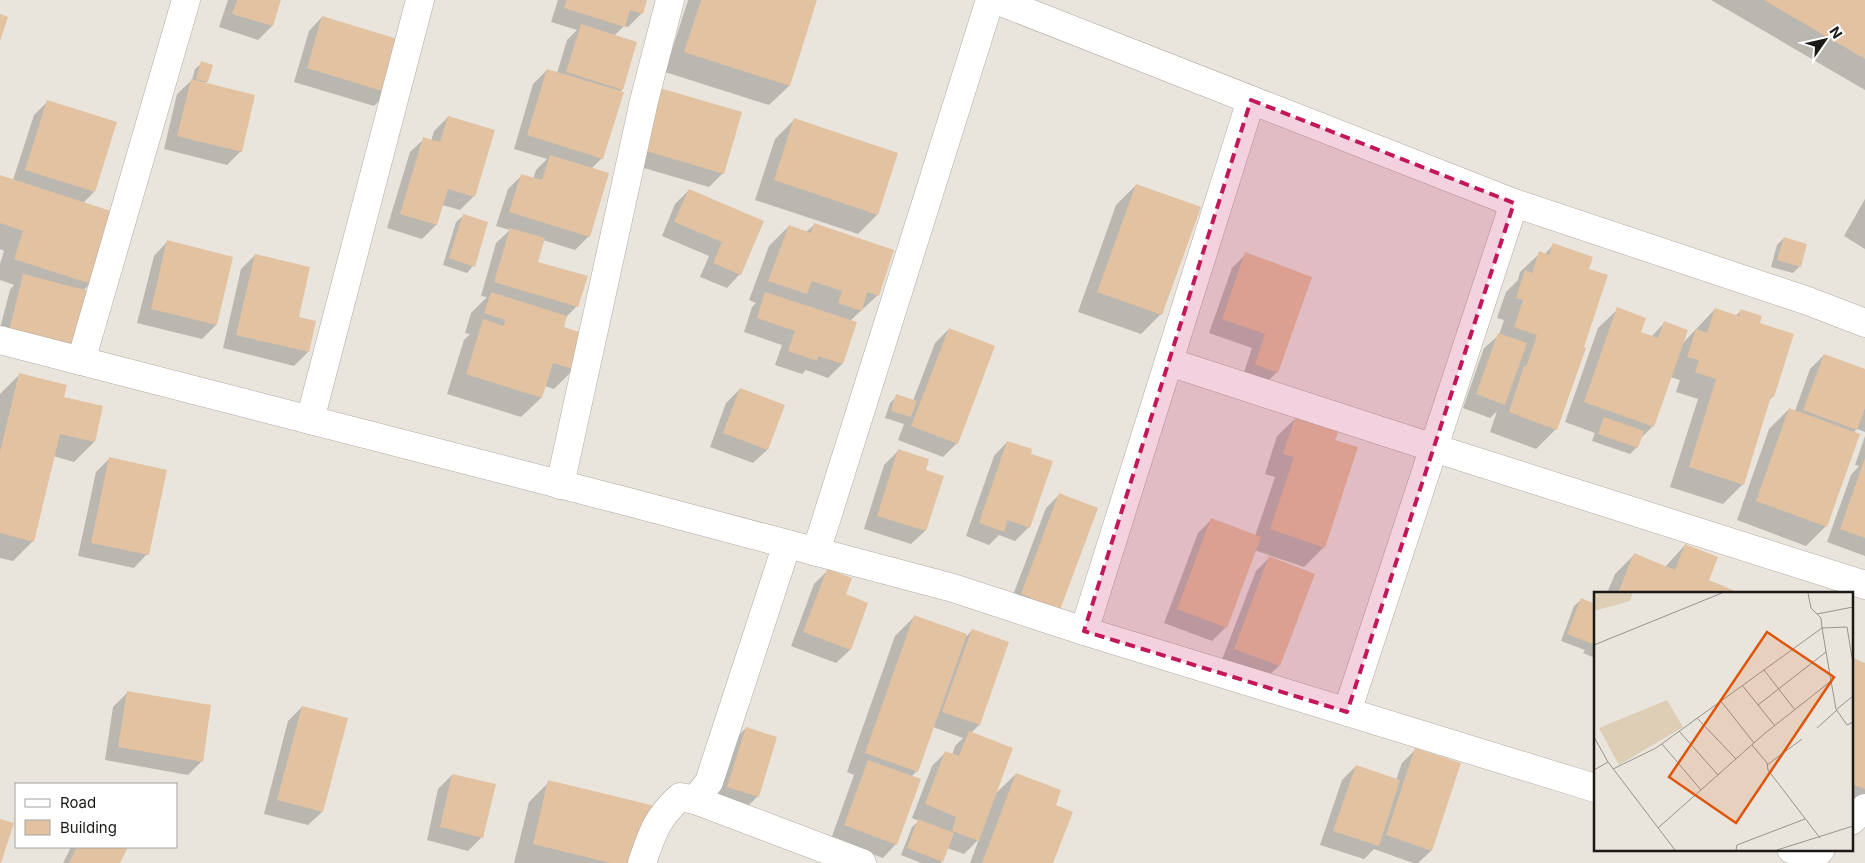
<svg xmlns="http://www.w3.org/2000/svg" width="1865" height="863" font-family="Inter,sans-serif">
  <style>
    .shadow { fill: #0003 }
    .building { fill: #e3c2a1 }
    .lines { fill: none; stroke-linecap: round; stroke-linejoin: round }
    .minor-casing { stroke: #aeaaa2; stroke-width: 29 }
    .minor { stroke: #fff; stroke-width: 28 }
    .marked { fill: #c2185b; fill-opacity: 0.2; stroke: #c2185b; stroke-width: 4; stroke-dasharray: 10 6; stroke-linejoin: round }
    .inset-road { fill: none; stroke: #97938d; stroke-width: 1 }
    .view { fill: #de560c; fill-opacity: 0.15; stroke: #de560c; stroke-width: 2.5 }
    .inset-edge { fill: none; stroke: #1b1916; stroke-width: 2.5 }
  </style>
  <rect width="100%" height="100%" fill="#e9e5dd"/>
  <g class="shadow">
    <polygon points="228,0 280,0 272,26 258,40 219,27"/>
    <polygon points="558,0 646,0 642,13 628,27 624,26 614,36 636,43 622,90 619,92 602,158 591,169 589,236 575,250 543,240 536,262 577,306 565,318 562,328 574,369 554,389 545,386 541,398 521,417 447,394 464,340 470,334 465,333 471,313 487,297 481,296 496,243 510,230 496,226 508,189 522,175 533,179 536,170 547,159 514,149 533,84 547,70 557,73 567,40 577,30 551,22"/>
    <polygon points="688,0 816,0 789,86 769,105 665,72"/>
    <polygon points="1711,0 1865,0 1865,90"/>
    <polygon points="322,17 388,92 374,106 294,82 309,31"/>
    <polygon points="202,63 207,81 205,84 241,151 227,165 164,149 177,94 192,80 195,69"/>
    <polygon points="48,101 94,192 83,203 90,283 83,291 0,350 0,328 10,290 14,285 0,280 0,264 4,251 0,249 0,176 13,180 34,115"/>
    <polygon points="647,103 723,173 709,187 630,164"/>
    <polygon points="448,117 473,197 460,210 442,205 436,225 422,239 387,228 410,152 424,139 431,141 434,131"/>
    <polygon points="794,120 877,215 858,234 755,200 775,139"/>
    <polygon points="1136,185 1161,314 1141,334 1078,312 1116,205"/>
    <polygon points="689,190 762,221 740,274 727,288 700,277 709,256 662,236 675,204"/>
    <polygon points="1865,199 1865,249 1844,236"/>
    <polygon points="463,216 473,266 467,273 443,265 456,222"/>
    <polygon points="815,224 878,295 850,321 856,323 842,364 828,378 806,370 802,374 775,365 782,345 744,332 752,307 756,303 749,300 769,246 789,226 806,232"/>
    <polygon points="1784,238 1800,266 1793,273 1771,267 1777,245"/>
    <polygon points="167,242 232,258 216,325 202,339 137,323 154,256"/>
    <polygon points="1553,245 1588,270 1556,429 1536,449 1490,432 1497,411 1490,418 1463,408 1484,348 1499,335 1504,320 1497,318 1506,292 1518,280 1520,272 1540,253 1544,255"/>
    <polygon points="1246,254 1277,372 1263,386 1242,378 1252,348 1209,333 1232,268"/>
    <polygon points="255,255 297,318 315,322 308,352 294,366 223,348 241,269"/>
    <polygon points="1618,309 1640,333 1651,337 1665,322 1681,345 1715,309 1735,316 1741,311 1758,324 1773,396 1769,401 1743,484 1723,504 1670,487 1698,399 1676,392 1680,380 1670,377 1652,427 1640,439 1637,447 1630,454 1592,441 1595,433 1565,422 1598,328"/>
    <polygon points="949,329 957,443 943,457 898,440 904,424 885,418 890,403 897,396 913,401 935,343"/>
    <polygon points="1824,355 1865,370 1865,432 1857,429 1853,433 1826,526 1806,546 1737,520 1769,429 1789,409 1795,411 1810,369"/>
    <polygon points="19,375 63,398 101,407 94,442 74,462 53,456 33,541 13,561 0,558 0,394"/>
    <polygon points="740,389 767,450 753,463 710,447 726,403"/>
    <polygon points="1297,417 1333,441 1324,547 1304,567 1254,550 1226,627 1212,641 1164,623 1198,533 1212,519 1255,536 1275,477 1265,474 1277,436"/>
    <polygon points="1865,436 1865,556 1827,542 1851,475 1859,466 1855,465"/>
    <polygon points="1007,442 1029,527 1015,541 999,535 989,545 966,536 994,456"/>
    <polygon points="898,451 924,471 925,531 911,544 864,529 884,465"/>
    <polygon points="110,458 147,554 134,568 78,556 96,472"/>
    <polygon points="1060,494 1059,609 1008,608 1046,508"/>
    <polygon points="1685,545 1707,581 1737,593 1607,593 1615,574 1634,555 1665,567"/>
    <polygon points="1270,557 1313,574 1279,666 1265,679 1221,662 1256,571"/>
    <polygon points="828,570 844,595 867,604 850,650 836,663 791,646 814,584"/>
    <polygon points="1581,600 1595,605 1595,658 1583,653 1585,650 1561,641 1574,606"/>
    <polygon points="915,616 967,636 972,630 1008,643 979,725 971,733 994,795 1016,774 1054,806 1052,863 970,863 979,839 964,854 947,848 941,863 921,863 901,855 912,827 919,821 912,818 932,766 945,753 952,755 955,746 963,738 933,727 917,771 911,777 896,844 883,858 831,839 854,775 847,772 895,636"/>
    <polygon points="1851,659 1865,664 1865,804 1851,810"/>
    <polygon points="127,693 202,761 188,775 105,760 113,707"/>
    <polygon points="302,707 322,812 308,825 264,814 288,721"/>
    <polygon points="746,728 758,796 744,810 714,801 732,742"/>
    <polygon points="1416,749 1460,764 1431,851 1418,863 1413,863 1374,849 1364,859 1320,845 1342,780 1356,766 1396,780 1402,763"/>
    <polygon points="452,775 482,837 468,851 427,840 438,789"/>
    <polygon points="549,782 640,863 514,863 529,802"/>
    <polygon points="71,847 127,847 118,863 63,863"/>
  </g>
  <g class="building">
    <polygon points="237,0 281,0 273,26 232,14"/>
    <polygon points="567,0 647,0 643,14 630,10 625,27 564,8"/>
    <polygon points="701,0 817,0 790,86 684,52"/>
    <polygon points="1764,0 1865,0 1865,59"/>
    <polygon points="0,14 8,17 0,41"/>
    <polygon points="322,16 404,41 389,93 307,68"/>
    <polygon points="581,24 637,42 623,90 566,72"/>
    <polygon points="201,61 213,65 208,82 196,79"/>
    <polygon points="547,69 624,92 603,159 527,135"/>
    <polygon points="191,79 255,95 242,152 177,136"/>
    <polygon points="660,88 742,112 724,174 643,150"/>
    <polygon points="47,100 117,122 95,192 25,170"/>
    <polygon points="448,116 495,130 475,197 448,189 437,225 400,214 423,137 440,142"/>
    <polygon points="794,118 898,153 878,215 774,180"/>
    <polygon points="550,155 609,173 590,237 509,212 521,174 542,180"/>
    <polygon points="0,175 114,212 91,284 14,259 23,231 0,223"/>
    <polygon points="1136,184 1201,207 1162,315 1097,292"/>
    <polygon points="689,189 764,221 741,275 713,263 722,242 674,222"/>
    <polygon points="463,214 488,222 475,267 449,258"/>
    <polygon points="814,223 894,250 879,296 867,292 862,311 838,303 842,291 812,281 807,294 768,281 789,225 811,233"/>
    <polygon points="510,228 545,238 538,262 588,276 578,307 494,282"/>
    <polygon points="1784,237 1807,244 1801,267 1777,260"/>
    <polygon points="167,240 233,257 217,325 151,309"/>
    <polygon points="1553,243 1593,257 1589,269 1608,275 1584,347 1586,348 1557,430 1509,412 1524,366 1526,367 1537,335 1514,327 1523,300 1516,298 1525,270 1532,273 1539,251 1549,255"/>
    <polygon points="1245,252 1312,277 1278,373 1255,364 1265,334 1222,319"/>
    <polygon points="255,254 310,267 299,317 316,321 309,352 236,335"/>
    <polygon points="23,274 93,292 78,353 8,335"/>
    <polygon points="491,292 567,316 564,327 585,334 575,370 553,363 542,398 466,374 483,319 504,326 505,320 484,313"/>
    <polygon points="765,292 857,322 843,364 818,356 817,361 788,351 795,331 757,318"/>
    <polygon points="1617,307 1646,318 1641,332 1658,338 1664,321 1688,330 1654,427 1584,402"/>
    <polygon points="1715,308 1739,316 1740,309 1762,316 1760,323 1794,334 1774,397 1771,396 1744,485 1689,467 1716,379 1695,372 1699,360 1687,357 1696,329 1707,333"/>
    <polygon points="949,328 995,346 958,444 911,426"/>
    <polygon points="1498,333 1527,343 1505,405 1476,394"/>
    <polygon points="1824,354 1865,369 1865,408 1857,430 1803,410"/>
    <polygon points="19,373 67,385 64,397 103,406 95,442 60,434 34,542 0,533 0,452"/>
    <polygon points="740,388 785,405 768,450 723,433"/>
    <polygon points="896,394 917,401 911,417 891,411"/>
    <polygon points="1789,408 1860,434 1827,527 1756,501"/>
    <polygon points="1296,415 1339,430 1335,440 1358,447 1325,548 1270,529 1294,457 1283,454"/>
    <polygon points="1604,417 1644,431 1638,448 1598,434"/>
    <polygon points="1007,441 1032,449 1031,454 1053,461 1030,528 1008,520 1004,532 979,523"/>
    <polygon points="898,449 929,459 926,470 944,476 926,531 877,516"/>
    <polygon points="109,457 167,470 149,555 91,543"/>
    <polygon points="1865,458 1865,538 1840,529"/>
    <polygon points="1059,493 1098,508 1060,610 1021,594"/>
    <polygon points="1211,518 1261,537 1227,628 1177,609"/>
    <polygon points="1685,544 1718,557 1709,580 1740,593 1618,593 1634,553 1675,570"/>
    <polygon points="1269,556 1315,574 1280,666 1234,649"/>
    <polygon points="827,569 852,578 846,594 868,603 851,650 803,632"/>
    <polygon points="1581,598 1595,604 1595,645 1567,634"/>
    <polygon points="914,615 967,634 918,772 865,753"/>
    <polygon points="972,629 1009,642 980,725 942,712"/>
    <polygon points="1851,657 1865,663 1865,789 1851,784"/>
    <polygon points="127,691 211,705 203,762 118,747"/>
    <polygon points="302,706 348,718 323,812 277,800"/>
    <polygon points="746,727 777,737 759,797 727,787"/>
    <polygon points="969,731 1013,748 979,841 952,831 956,817 925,804 945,751 959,756"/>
    <polygon points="1415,748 1461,763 1432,851 1386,835"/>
    <polygon points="868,760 921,779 897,845 844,825"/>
    <polygon points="1356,765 1400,780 1379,846 1333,831"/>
    <polygon points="1016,773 1061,790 1056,805 1073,812 1053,863 982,863"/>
    <polygon points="452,774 496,784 483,838 440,827"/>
    <polygon points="548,780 655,806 641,863 610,863 533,844"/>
    <polygon points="0,819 14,823 1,863 0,863"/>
    <polygon points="918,819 954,833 943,862 907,848"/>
    <polygon points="77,847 128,847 120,863 69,863"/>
  </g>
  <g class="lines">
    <g class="minor-casing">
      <g id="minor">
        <polyline points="996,0 1514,203 1808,301 1865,323"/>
        <polyline points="0,340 625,501 953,588 1084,631 1595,788"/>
        <polyline points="81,361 186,0"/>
        <polyline points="1169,362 1434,448 1865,585"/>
        <polyline points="310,420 420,0"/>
        <polyline points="560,485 644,101 670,0"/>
        <polyline points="816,552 990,0"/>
        <polyline points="1084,631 1251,100"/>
        <polyline points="1347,712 1514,203"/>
        <polyline points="695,800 862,863"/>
        <polyline points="1851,821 1865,808"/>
        <polyline points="1791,849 1814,856 1821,849"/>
        <path d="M 642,863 C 652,834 656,819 680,797 L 695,800 L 709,782 L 787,544"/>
      </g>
    </g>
    <use href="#minor" class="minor"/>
  </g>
  <path class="marked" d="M 1251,100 L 1514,203 L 1347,712 L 1084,631 Z"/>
  <g transform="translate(1594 592)">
    <rect width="259" height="259" fill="#e9e5dd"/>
    <path d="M 0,1 L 38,1 L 38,3 L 36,9 L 0,19 ZM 73,108 L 89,135 L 25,173 L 5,136 Z" fill="#ddceb5"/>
    <path class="inset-road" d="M 223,22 L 259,15M 0,53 L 128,1M 170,78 L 201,118M 237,89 L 242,117 L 253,133 L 259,130M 148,93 L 181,134M 126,108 L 160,151M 164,113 L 232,60M 243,117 L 259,104M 103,126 L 142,167M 223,136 L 243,118M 85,139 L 124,183M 0,145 L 14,170 L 81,258M 68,152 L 107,198M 158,153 L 173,171 L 174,178 L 226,246M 173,173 L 208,147M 19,177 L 62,156 L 228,36 L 227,26 L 217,16 L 214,1M 0,178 L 14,170M 64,236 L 170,142 L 237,89 L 228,36 L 253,35 L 259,71M 142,258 L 143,253 L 211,227M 183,258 L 259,234"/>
    <path class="view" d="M 173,40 L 240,85 L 142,231 L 75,185 Z"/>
    <rect width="259" height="259" class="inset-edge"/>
  </g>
  <rect x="15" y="783" width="162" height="65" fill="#ffffff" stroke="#a4a3a2"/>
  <rect x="25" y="799" width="25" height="8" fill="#ffffff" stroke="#a4a3a2"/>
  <text x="60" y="808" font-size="15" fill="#1b1916">Road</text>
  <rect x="25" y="820" width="25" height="15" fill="#e3c2a1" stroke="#a4a3a2"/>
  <text x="60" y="833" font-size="15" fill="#1b1916">Building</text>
  <g transform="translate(1825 40) rotate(56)" stroke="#ffffff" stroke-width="4" paint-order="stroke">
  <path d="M0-4L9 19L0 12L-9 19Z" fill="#1b1916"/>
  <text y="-8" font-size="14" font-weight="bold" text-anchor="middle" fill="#1b1916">N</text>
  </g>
</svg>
